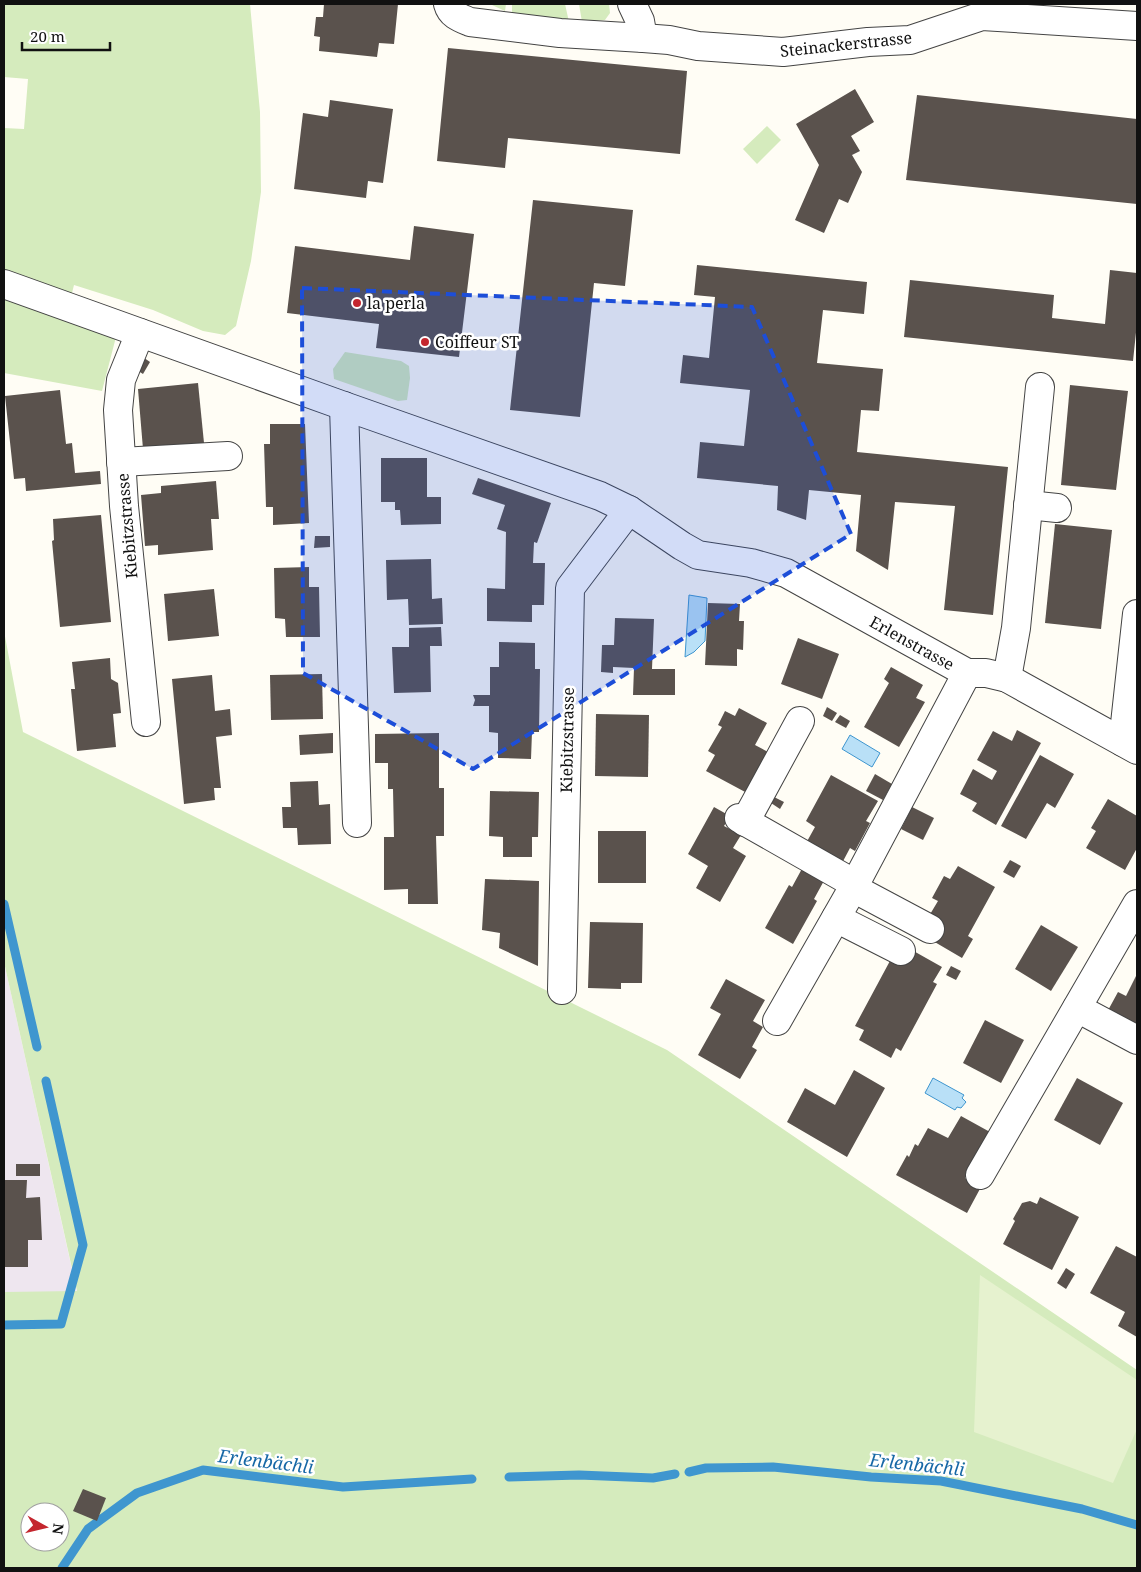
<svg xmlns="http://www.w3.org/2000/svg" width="1141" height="1572" font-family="'Noto Serif',serif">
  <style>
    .industrial { fill: #eee6ef }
    .green { fill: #d5ebbd; fill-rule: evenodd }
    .pitch { fill: #e6f2cf }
    .water { fill: #b9e0f7; stroke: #3f96cf }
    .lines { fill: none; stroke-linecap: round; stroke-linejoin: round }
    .stream { stroke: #3f96cf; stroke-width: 9 }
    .building { fill: #5a524d }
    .minor-casing { stroke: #444; stroke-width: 30 }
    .minor { stroke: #fff; stroke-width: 28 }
    .marked { fill: #1d4ed8; fill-opacity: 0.2; stroke: #1d4ed8; stroke-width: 4; stroke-dasharray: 10 6; stroke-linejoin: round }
    .poi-dot { fill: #c4262e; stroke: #fff; stroke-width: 2 }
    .labels { text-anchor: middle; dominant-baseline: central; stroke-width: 5; stroke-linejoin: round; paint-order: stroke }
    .street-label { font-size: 16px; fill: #111; stroke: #fff }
    .poi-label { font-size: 16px; fill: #111; stroke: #fff; text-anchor: start }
    .water-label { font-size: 18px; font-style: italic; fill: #1768a6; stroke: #fff }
  </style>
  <rect width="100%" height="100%" fill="#fffdf5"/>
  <polygon class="industrial" points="4,962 77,1292 4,1292"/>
  <g class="green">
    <polygon points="4,4 250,4 260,112 261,192 251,261 236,326 225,335 203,331 153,310 74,285 65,321 116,337 102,391 4,373 4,128 24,129 28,79 4,77"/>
    <polygon points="492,4 565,4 569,22 512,15 512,5 506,4 505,11 492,5"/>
    <polygon points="579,4 609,4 610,13 605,20 582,22"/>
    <polygon points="767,126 781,140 757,164 743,149"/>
    <polygon points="345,352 401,361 409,366 410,378 407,400 398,401 334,379 333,369"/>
    <path d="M 4,631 L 23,732 L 667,1050 L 1137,1370 L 1137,1568 L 4,1568 L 4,1292 L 77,1291 L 4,962 ZM 30,1512 L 60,1512 L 60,1542 L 30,1542 Z"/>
  </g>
  <polygon class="pitch" points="980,1275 1137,1380 1137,1429 1113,1483 974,1432"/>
  <g class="water">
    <polygon points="689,595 707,598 705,641 694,652 685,657"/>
    <polygon points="850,735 880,753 872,767 842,749"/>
    <polygon points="933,1078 964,1095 962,1098 966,1102 961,1108 957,1107 955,1110 925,1093"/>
  </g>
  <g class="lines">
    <g class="stream">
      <polyline points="4,904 37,1047"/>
      <polyline points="4,1325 61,1324 83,1245 46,1081"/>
      <polyline points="689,1472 706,1468 773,1467 871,1477 941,1481 1082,1509 1137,1525"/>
      <polyline points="509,1477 579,1475 653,1478 675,1474"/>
      <polyline points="62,1568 88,1529 137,1493 203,1470 343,1487 472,1479"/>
    </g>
  </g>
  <g class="building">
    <polygon points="324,4 398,4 394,44 379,43 377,57 319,51 320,37 314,36 316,17 323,17"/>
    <polygon points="448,48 687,71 680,154 508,138 505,168 437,161"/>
    <polygon points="855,89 874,122 851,136 860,151 852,155 862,172 848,203 839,199 824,233 795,220 819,165 796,124"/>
    <polygon points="917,95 1137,119 1137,204 906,180"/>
    <polygon points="330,100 393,109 383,183 368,181 366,198 294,189 303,113 328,117"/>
    <polygon points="533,200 633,210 625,286 594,283 580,417 510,410"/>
    <polygon points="414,226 474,234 459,357 376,348 379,324 287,313 295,246 410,260"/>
    <polygon points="697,265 867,282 864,314 823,310 817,363 883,369 879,411 861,410 857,452 1008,467 993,615 944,610 955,506 895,502 888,570 856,551 861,495 809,490 806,520 777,510 778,486 697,478 700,442 744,446 750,390 680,383 683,355 709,358 715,297 694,295"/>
    <polygon points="1110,270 1137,273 1137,323 1133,361 904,337 910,280 1054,295 1052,318 1105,324"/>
    <polygon points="140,355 150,362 143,374 132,367"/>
    <polygon points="198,383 204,443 143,449 138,389"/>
    <polygon points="1070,385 1128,391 1116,490 1061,485"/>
    <polygon points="60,390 66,444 72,443 75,473 100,471 101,484 26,491 25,478 14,479 5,396"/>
    <polygon points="270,424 305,424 309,523 273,525 273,507 266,507 264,444 270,444"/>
    <polygon points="381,458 427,458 427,497 441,497 441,524 401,525 400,510 395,510 395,502 381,502"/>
    <polygon points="478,478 551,503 537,543 534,542 533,563 545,563 544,605 532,605 532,622 487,621 487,588 505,589 506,532 497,529 505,505 472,494"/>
    <polygon points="216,481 219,519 211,519 213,550 158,555 158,545 145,546 141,495 161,493 161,486"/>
    <polygon points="101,515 111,622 60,627 52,541 54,540 53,519"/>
    <polygon points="1055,524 1112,530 1101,629 1045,623"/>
    <polygon points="315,536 330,536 330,547 314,548"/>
    <polygon points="431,559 432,599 442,598 443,624 409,625 408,599 387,600 386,560"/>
    <polygon points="309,567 309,587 319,587 320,637 286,637 285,619 275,618 274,568"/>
    <polygon points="214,589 219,636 168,641 164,594"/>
    <polygon points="708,603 740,604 739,621 744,621 743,650 737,649 737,666 705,665"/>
    <polygon points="615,618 654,619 652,669 675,669 675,695 633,695 634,668 613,667 613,673 601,672 602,645 614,645"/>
    <polygon points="441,627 442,646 430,646 431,692 394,693 392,647 409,647 409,628"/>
    <polygon points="798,638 839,654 822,699 781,684"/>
    <polygon points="499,642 535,643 535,669 540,669 539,732 532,732 531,759 498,758 498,733 489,732 489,706 473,706 475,700 473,695 490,695 490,667 499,667"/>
    <polygon points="110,658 111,679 118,683 121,713 113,714 116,747 77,751 71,689 75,689 72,662"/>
    <polygon points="891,667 923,685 916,698 925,702 899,747 864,727 889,683 884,679"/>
    <polygon points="322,674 323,719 271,720 270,675"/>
    <polygon points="212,675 215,711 230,709 232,735 216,737 221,788 214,788 215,800 184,804 172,679"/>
    <polygon points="827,707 837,713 832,721 823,716"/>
    <polygon points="739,708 767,723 755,745 768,752 747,793 706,771 715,755 708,751 722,727 718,725 725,711 735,716"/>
    <polygon points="596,714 649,715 648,777 595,776"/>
    <polygon points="840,715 850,721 846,728 835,722"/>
    <polygon points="1017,730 1041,743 996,825 972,811 977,803 960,794 973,769 992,780 997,771 977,760 993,731 1012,741"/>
    <polygon points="333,733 333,753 300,755 299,735"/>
    <polygon points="439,733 439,788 444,788 444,836 436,836 438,904 408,904 408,889 384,890 384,837 394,837 393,789 388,789 388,763 375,763 375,734"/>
    <polygon points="1040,755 1074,774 1055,808 1047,803 1026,839 1001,826"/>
    <polygon points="875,774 892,784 883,800 866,791"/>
    <polygon points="831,775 878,801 866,821 870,823 855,851 850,848 841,865 805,845 815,827 806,821"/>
    <polygon points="318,781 319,805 330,804 331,844 298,845 297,828 283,828 282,807 291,807 290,782"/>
    <polygon points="490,791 539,792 538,837 532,837 532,857 503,857 503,837 489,836"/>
    <polygon points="774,797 784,802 780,809 771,803"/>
    <polygon points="1108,799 1137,816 1137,848 1125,870 1086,848 1096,831 1091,828"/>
    <polygon points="714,807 730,816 724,826 741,835 733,848 746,856 720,902 696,888 708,866 688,854"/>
    <polygon points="912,807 934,818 923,840 901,829"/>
    <rect x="598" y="831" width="48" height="52"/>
    <polygon points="1010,860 1021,866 1014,878 1003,872"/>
    <polygon points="804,865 826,877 814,899 817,901 793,944 765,928 789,885 792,887"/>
    <polygon points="958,866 995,887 968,936 973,939 962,958 933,941 943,924 929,916 938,901 932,898 944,876 950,879"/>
    <polygon points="485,879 539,881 538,966 499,948 500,933 482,930"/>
    <polygon points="590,922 643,923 642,983 621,983 621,989 588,988"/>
    <polygon points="1041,925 1078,947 1051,991 1015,969"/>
    <polygon points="910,949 942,967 933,982 937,984 901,1051 896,1048 891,1058 859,1040 864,1030 855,1026 891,959"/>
    <polygon points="951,966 961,971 956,980 946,975"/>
    <polygon points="1137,974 1137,1030 1106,1014 1118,992 1126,996"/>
    <polygon points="726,979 765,1000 753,1021 763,1027 752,1047 757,1050 740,1079 698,1055 721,1014 710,1008"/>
    <polygon points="985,1020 1024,1040 1001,1083 963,1063"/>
    <polygon points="854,1070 885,1088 847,1157 787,1122 805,1088 835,1105"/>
    <polygon points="1077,1078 1123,1103 1100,1145 1054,1120"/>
    <polygon points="961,1116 990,1132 965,1178 981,1187 967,1213 896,1175 907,1155 909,1157 915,1144 918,1146 928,1128 948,1138"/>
    <rect x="16" y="1164" width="24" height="12"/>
    <polygon points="4,1180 27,1180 26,1198 40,1197 42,1240 28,1240 28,1267 4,1267"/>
    <polygon points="1040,1197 1079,1217 1052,1270 1003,1244 1015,1221 1013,1219 1022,1203 1030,1201 1037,1204"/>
    <polygon points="1116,1246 1137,1257 1137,1337 1118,1326 1125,1312 1090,1293"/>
    <polygon points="1066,1268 1075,1274 1066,1289 1057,1283"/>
    <polygon points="83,1489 106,1498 97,1521 73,1511"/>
  </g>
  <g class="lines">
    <g class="minor-casing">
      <g id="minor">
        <path d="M 448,4 C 451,15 460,18 470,22 L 560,33 L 643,38 L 669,40 L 698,46 L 783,52 L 868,42 L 910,40 L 982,16 L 1137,26"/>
        <polyline points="632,4 640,21 643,38"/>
        <polyline points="4,284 344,406 600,496 629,510 682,546 698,555 751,563 786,573 967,673 986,673 1007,678 1137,750"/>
        <polyline points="140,333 121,380 118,410 124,506 146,722"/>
        <polyline points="344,406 357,823"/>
        <polyline points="121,462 228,456"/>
        <polyline points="1028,505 1057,508"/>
        <polyline points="1007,678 1016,628 1040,387"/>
        <polyline points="1123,742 1137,614"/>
        <polyline points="739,818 855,884"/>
        <polyline points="745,822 800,721"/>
        <polyline points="853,888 930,929"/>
        <polyline points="836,918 901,951"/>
        <polyline points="562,990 570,588 629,510"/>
        <polyline points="1077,1008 1137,1040"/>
        <polyline points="777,1021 853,888 967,673"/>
        <polyline points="980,1175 1137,904"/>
      </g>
    </g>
    <use href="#minor" class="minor"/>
  </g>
  <path class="marked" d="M 302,288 L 752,307 L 851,534 L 473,769 L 303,673 Z"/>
  <g class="poi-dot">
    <circle cx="357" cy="303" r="5"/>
    <circle cx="425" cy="342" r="5"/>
  </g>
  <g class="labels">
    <g class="street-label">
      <text transform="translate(846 44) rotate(-6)">Steinackerstrasse</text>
      <text transform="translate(127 526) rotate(-95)">Kiebitzstrasse</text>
      <text transform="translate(912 643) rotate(29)">Erlenstrasse</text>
      <text transform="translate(567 740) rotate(-89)">Kiebitzstrasse</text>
    </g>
    <g class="poi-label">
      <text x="367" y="303">la perla</text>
      <text x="435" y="342">Coiffeur ST</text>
    </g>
    <g class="water-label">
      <text transform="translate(266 1461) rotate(7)">Erlenbächli</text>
      <text transform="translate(917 1464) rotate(6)">Erlenbächli</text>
    </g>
  </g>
  <rect width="1141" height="1572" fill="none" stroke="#111111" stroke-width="10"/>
  <g transform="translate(45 1527) rotate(98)"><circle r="24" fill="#ffffff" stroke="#a0a0a0"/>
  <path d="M0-4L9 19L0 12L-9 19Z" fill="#c4262e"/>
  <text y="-8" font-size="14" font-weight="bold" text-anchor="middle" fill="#111111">N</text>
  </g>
  <path d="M22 42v8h88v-8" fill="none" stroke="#111111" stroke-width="2.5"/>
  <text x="30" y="42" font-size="15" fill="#111111" stroke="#ffffff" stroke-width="4" paint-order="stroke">20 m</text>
</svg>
